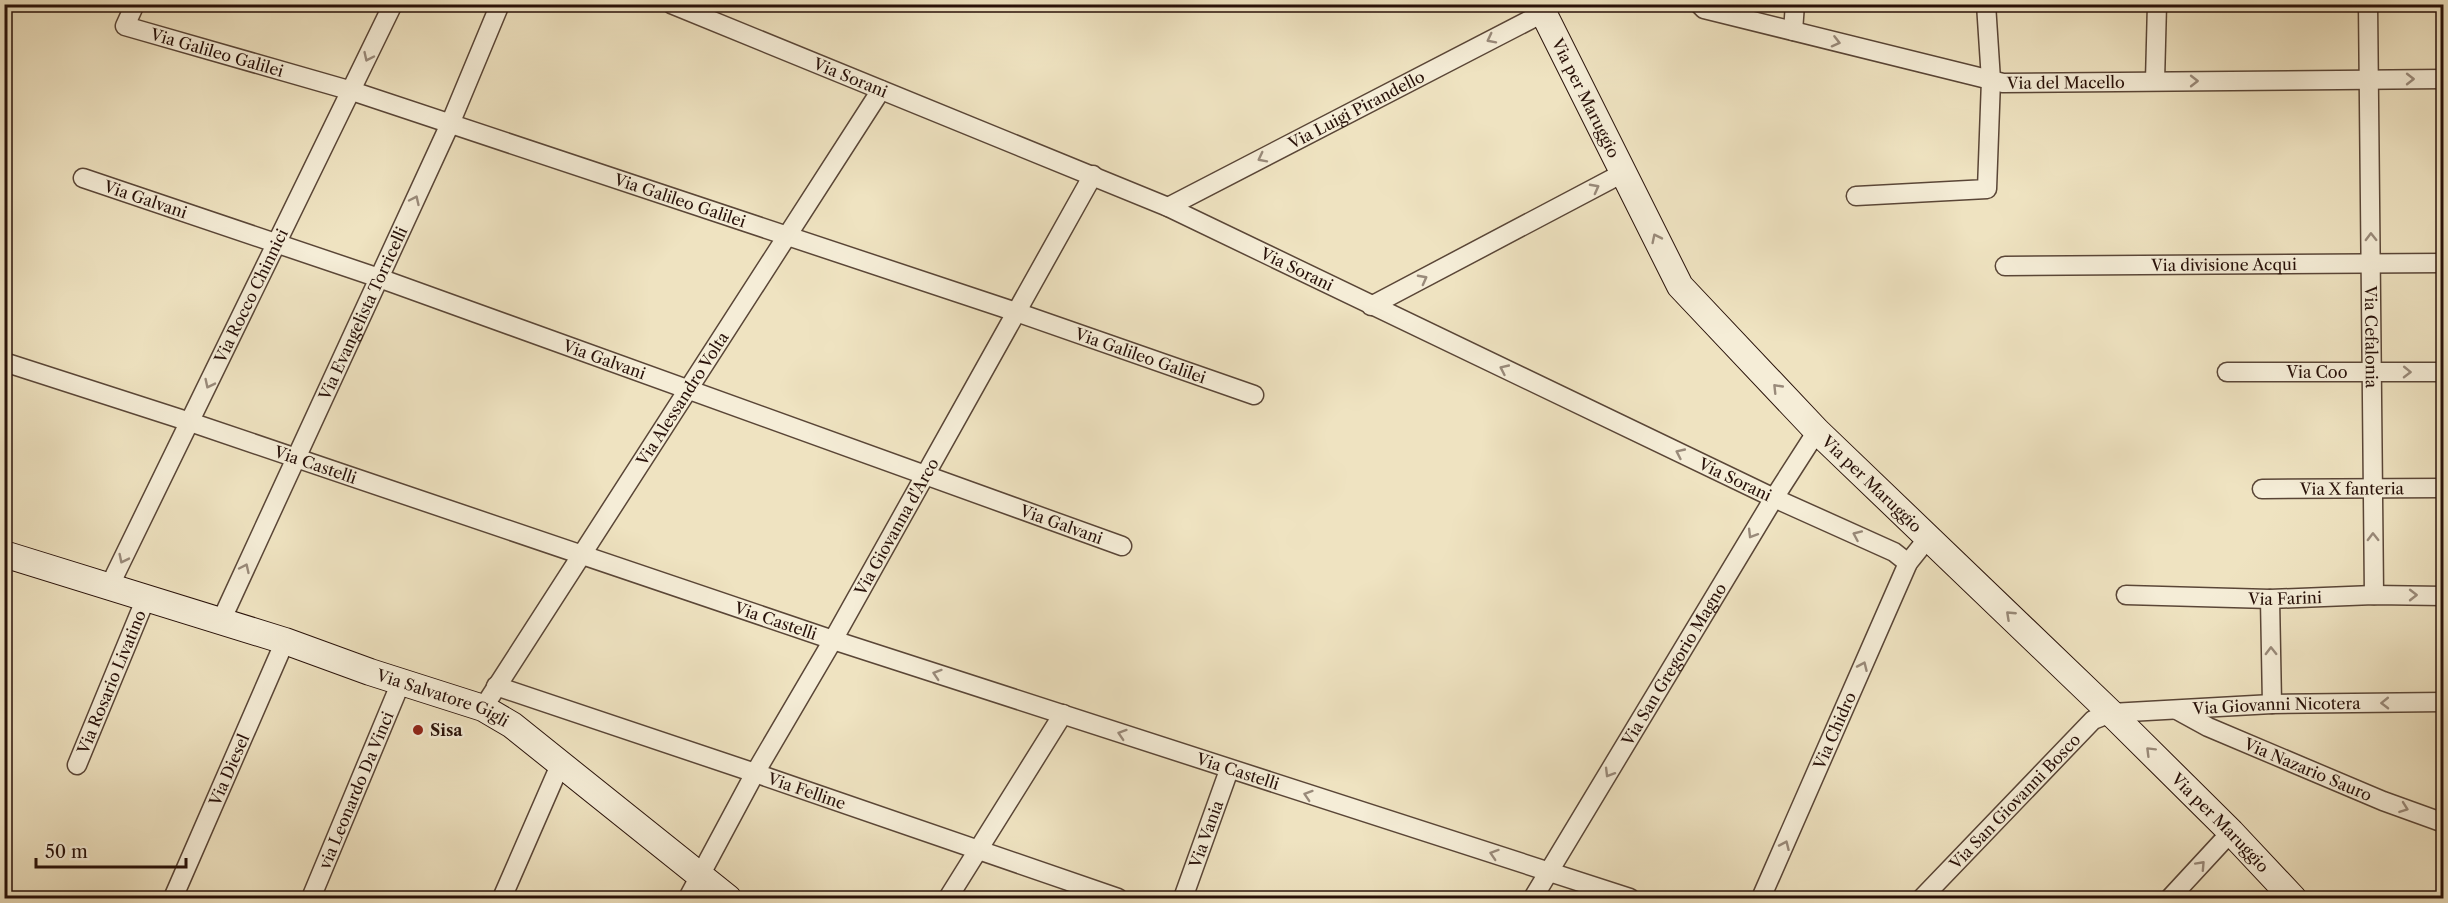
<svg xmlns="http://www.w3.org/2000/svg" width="2448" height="903" font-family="'Libre Caslon Text',serif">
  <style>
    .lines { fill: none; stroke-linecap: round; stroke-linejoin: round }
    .street-casing { stroke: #5a4637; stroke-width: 21 }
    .secondary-casing { stroke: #281109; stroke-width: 28 }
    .street { stroke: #f5edd7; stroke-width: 18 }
    .secondary { stroke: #f5edd7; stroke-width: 26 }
    .oneway { stroke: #998a7a }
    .poi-dot { fill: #8f2418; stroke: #f5edd7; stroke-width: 2 }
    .labels { text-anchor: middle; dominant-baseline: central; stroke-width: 5; stroke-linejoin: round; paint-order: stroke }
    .street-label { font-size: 16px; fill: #281109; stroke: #f5edd7 }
    .poi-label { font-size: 16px; font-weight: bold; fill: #281109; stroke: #f5edd7; text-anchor: start }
  </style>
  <rect width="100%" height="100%" fill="#efe3c1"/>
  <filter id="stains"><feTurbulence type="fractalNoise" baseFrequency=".00333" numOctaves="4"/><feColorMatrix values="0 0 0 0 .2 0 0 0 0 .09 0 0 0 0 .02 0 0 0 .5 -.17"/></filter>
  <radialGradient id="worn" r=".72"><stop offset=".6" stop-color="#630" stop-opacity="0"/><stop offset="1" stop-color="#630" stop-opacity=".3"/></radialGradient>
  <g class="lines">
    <g class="street-casing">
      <g id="street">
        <path id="s1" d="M 135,4 L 125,26 L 352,91 L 1016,312 L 1254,395"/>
        <path id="s2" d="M 671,4 L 1168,207 L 1774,498 L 1894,552 L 1908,563"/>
        <path id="s3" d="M 1699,4 L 1704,9 L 2003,83 L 2444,79"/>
        <path id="s4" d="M 2368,4 L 2374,595"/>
        <polyline points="1793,31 1795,4"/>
        <polyline points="2155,81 2157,4"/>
        <path id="s5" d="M 83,178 L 379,278 L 1122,546"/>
        <polyline points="1856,196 1987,189 1991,80 1986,4"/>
        <path id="s6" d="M 1168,207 L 1543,13"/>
        <path id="s7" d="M 2005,266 L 2444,263"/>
        <polyline points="1371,306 1623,173"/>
        <path id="s8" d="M 4,362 L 190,422 L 833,640 L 1630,898"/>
        <path id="s9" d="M 2227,372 L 2444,372"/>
        <path id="s10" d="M 2262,489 L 2444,488"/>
        <path id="s11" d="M 109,587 L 393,4"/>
        <path id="s12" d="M 2126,595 L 2270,599 L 2374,595 L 2444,596"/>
        <polyline points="2270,599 2272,704"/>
        <path id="s13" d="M 221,621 L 450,124 L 500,4"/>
        <path id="s14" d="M 496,686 L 755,773 L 1118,898"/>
        <path id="s15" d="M 483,708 L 881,90"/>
        <path id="s16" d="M 2177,710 L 2208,727 L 2383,801 L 2444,823"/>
        <path id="s17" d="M 77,765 L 146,598"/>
        <path id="s18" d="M 173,898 L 285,641"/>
        <path id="s19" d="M 311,898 L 401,682"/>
        <polyline points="502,898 560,765"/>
        <path id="s20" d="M 688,898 L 755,773 L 833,640 L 1093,175"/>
        <polyline points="948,898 1063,714"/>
        <path id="s21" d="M 1183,898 L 1229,770"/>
        <path id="s22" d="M 1533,898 L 1774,498 L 1817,431"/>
        <path id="s23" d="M 1761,898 L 1908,563 L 1928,538"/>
        <path id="s24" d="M 1922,898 L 2093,720 L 2111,713 L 2272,704 L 2444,702"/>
        <polyline points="2170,898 2231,832"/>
      </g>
    </g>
    <g class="secondary-casing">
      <g id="secondary">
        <path id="s25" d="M 1539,4 L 1680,286 L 1817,431 L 2111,713 L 2231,832 L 2293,898"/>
        <path id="s26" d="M 4,554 L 285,641 L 370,672 L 483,708 L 512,725 L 728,898"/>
      </g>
    </g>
    <use href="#street" class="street"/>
    <use href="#secondary" class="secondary"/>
  </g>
  <defs><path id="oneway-chevron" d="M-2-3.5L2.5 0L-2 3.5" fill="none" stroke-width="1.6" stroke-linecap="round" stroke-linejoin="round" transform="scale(1.5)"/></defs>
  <g class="oneway">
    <use href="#oneway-chevron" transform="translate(1491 39) rotate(153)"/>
    <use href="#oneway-chevron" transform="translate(1836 42) rotate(14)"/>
    <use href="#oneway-chevron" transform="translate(368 57) rotate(115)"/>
    <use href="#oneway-chevron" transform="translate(2410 79)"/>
    <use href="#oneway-chevron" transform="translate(2194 81)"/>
    <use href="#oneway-chevron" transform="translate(1262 158) rotate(153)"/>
    <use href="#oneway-chevron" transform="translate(1595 188) rotate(-28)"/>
    <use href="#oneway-chevron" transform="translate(415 200) rotate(-65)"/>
    <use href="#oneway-chevron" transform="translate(2371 237) rotate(-91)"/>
    <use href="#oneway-chevron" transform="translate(1656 238) rotate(-116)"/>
    <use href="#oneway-chevron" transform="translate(1423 279) rotate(-28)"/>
    <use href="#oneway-chevron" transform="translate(1504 369) rotate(-155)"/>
    <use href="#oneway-chevron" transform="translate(2407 372) rotate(1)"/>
    <use href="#oneway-chevron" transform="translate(209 384) rotate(116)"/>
    <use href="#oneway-chevron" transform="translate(1777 388) rotate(-134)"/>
    <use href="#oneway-chevron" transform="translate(1680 453) rotate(-155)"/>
    <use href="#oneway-chevron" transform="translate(1752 534) rotate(121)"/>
    <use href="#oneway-chevron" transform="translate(1857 535) rotate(-156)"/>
    <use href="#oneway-chevron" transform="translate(2373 537) rotate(-91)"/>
    <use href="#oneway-chevron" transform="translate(123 559) rotate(116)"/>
    <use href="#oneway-chevron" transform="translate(245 568) rotate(-65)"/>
    <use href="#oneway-chevron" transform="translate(2413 595)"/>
    <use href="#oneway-chevron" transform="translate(2010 615) rotate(-137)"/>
    <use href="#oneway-chevron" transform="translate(2271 651) rotate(-91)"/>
    <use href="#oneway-chevron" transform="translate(1863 666) rotate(-66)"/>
    <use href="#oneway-chevron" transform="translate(937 674) rotate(-162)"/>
    <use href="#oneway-chevron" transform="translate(2385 703) rotate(179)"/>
    <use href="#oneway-chevron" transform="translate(1122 734) rotate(-162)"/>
    <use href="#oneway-chevron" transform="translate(2150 751) rotate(-135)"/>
    <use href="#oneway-chevron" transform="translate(1609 773) rotate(121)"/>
    <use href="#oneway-chevron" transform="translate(1308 795) rotate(-162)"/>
    <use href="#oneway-chevron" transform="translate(2404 808) rotate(20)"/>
    <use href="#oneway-chevron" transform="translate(1785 845) rotate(-66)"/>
    <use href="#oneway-chevron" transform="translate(1494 854) rotate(-162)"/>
    <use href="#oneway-chevron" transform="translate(2201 865) rotate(-47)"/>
  </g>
  <circle class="poi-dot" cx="418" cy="730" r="6"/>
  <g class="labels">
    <g class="street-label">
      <text stroke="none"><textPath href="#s1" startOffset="120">Via Galileo Galilei</textPath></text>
      <text stroke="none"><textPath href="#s2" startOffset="194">Via Sorani</textPath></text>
      <text stroke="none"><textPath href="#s3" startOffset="378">Via del Macello</textPath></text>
      <text stroke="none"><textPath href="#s25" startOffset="105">Via per Maruggio</textPath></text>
      <text stroke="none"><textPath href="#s6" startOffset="212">Via Luigi Pirandello</textPath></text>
      <text stroke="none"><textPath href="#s5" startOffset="66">Via Galvani</textPath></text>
      <text stroke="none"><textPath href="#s1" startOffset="606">Via Galileo Galilei</textPath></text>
      <text stroke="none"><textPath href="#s7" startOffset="219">Via divisione Acqui</textPath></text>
      <text stroke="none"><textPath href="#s2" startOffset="680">Via Sorani</textPath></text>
      <text stroke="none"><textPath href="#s11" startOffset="324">Via Rocco Chinnici</textPath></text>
      <text stroke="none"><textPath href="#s13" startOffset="339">Via Evangelista Torricelli</textPath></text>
      <text stroke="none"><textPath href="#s4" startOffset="333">Via Cefalonia</textPath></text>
      <text stroke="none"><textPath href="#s1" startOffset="1092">Via Galileo Galilei</textPath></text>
      <text stroke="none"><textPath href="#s5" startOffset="552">Via Galvani</textPath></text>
      <text stroke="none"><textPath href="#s9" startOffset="90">Via Coo</textPath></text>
      <text stroke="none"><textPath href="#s15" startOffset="368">Via Alessandro Volta</textPath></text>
      <text stroke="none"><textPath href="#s8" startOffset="328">Via Castelli</textPath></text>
      <text stroke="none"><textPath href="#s2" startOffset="1166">Via Sorani</textPath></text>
      <text stroke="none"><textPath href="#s25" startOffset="591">Via per Maruggio</textPath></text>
      <text stroke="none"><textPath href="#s10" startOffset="90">Via X fanteria</textPath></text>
      <text stroke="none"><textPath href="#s5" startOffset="1038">Via Galvani</textPath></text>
      <text stroke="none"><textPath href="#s20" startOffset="426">Via Giovanna d'Arco</textPath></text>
      <text stroke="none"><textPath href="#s12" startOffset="159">Via Farini</textPath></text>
      <text stroke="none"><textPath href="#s8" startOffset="814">Via Castelli</textPath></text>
      <text stroke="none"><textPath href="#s22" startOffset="273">Via San Gregorio Magno</textPath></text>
      <text stroke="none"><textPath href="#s17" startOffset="90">Via Rosario Livatino</textPath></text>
      <text stroke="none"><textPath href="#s26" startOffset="462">Via Salvatore Gigli</textPath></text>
      <text stroke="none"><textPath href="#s24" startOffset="432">Via Giovanni Nicotera</textPath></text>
      <text stroke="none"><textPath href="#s23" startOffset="183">Via Chidro</textPath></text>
      <text stroke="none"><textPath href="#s18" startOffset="140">Via Diesel</textPath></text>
      <text stroke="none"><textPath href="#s16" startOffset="144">Via Nazario Sauro</textPath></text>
      <text stroke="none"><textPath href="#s8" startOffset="1300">Via Castelli</textPath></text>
      <text stroke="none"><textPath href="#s19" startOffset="117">via Leonardo Da Vinci</textPath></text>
      <text stroke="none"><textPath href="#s14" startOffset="328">Via Felline</textPath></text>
      <text stroke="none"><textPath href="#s24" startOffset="134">Via San Giovanni Bosco</textPath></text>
      <text stroke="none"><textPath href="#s25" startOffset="1077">Via per Maruggio</textPath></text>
      <text stroke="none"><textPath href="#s21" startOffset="68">Via Vania</textPath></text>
    </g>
    <g class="poi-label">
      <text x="430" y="730">Sisa</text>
    </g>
  </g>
  <rect width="2448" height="903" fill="none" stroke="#efe3c1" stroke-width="24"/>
  <rect x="6" y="6" width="2436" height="891" fill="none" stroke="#281109" stroke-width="3"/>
  <rect x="12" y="12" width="2424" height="879" fill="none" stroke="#281109" stroke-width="1.5"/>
  <path d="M36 858v9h150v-9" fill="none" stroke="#281109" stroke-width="3"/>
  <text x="45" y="858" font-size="18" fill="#281109" stroke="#f5edd7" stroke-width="4.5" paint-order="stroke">50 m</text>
  <rect width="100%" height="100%" filter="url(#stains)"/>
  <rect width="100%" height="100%" fill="url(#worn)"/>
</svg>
